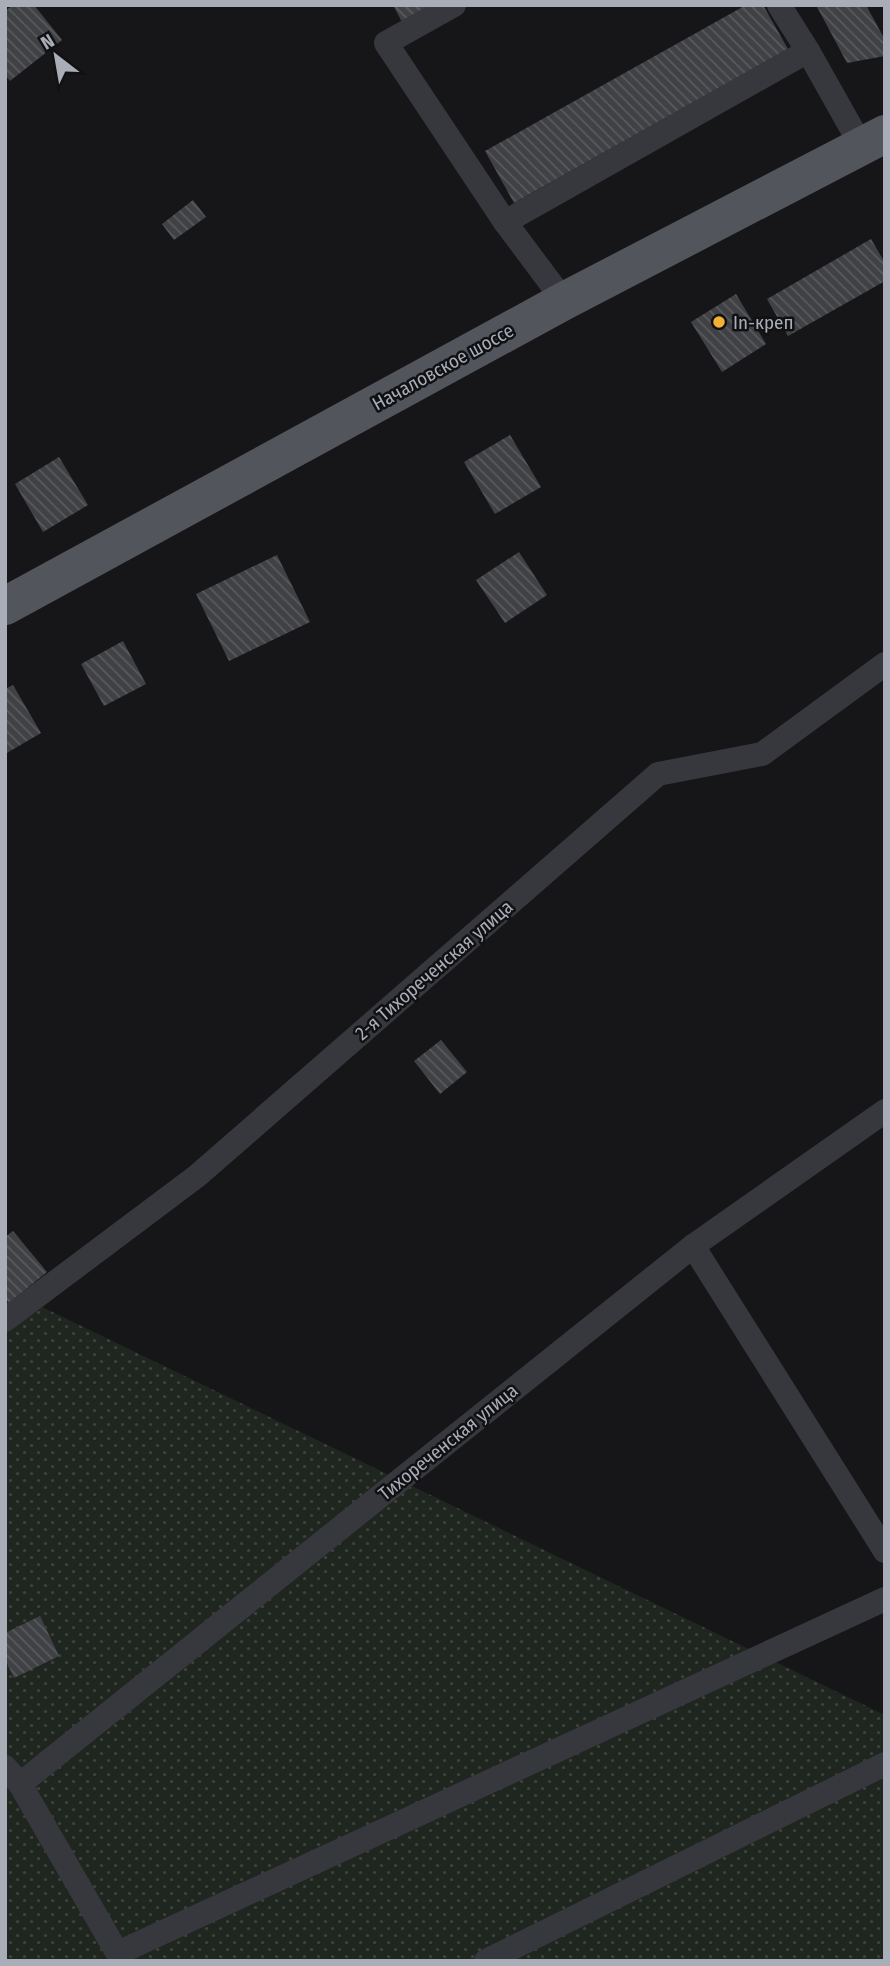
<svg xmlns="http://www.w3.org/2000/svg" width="890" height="1966" font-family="'Fira Sans Condensed',sans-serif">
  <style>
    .garden { fill: url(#garden-dots) }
    .building { fill: url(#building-back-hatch) }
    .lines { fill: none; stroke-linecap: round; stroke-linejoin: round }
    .street { stroke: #37383d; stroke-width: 24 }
    .primary { stroke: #53555c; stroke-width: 38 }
    .poi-dot { fill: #f2b134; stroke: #111113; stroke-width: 2.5 }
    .labels { text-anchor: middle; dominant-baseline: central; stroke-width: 5; stroke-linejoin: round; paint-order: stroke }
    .poi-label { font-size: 19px; fill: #a8adb8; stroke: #111113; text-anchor: start }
    .street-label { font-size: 19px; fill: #a8adb8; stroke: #111113 }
  </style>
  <defs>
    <pattern id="garden-dots" width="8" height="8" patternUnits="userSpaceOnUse" patternTransform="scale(1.75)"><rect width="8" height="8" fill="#1e261f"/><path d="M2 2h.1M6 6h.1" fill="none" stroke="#3c433d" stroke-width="1.8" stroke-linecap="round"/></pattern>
    <pattern id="building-back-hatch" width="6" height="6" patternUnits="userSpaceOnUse" patternTransform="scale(1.75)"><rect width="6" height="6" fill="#404145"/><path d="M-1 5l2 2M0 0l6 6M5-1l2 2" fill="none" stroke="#595a5e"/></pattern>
  </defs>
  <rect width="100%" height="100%" fill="#161618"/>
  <polygon class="garden" points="5,1289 885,1715 885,1961 5,1961"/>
  <g class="building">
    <polygon points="13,5 34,5 62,40 10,81 5,75 5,11"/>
    <polygon points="393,5 436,5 403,24"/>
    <polygon points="746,5 763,5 788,49 514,203 485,151"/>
    <polygon points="816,5 866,5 885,40 885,56 847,63"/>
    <polygon points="193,200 206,217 174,240 162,224"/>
    <polygon points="871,239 885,263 885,281 788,336 767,299"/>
    <polygon points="736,294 766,344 722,372 691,322"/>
    <polygon points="510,435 541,487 495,514 464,462"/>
    <polygon points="59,457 88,505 43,532 15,484"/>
    <polygon points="519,552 547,595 505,623 476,580"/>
    <polygon points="277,555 310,622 229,661 196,594"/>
    <polygon points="123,641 146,684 104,706 81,664"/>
    <polygon points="13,685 41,733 5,754 5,689"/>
    <polygon points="441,1040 467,1072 440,1094 414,1061"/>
    <polygon points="13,1231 47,1272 9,1303 5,1298 5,1237"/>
    <polygon points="40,1616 59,1656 14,1678 5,1659 5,1633"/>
  </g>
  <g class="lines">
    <g class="street">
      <polyline points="454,5 386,43 505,222 564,301"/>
      <polyline points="779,5 808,51 862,147"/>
      <polyline points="505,222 808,51"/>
      <polyline points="693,1246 885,1551"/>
      <polyline points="5,1320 197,1176 658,774 762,754 885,664"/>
      <polyline points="5,1767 20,1784 122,1961"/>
      <polyline points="20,1784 693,1246 885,1111"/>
      <polyline points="118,1953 885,1599"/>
      <polyline points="486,1961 885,1764"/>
    </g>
    <polyline class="primary" points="5,606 564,301 885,134"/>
  </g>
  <circle class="poi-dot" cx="719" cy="322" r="7"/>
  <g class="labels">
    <g class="poi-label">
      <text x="733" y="322">In-креп</text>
    </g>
    <g class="street-label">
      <text transform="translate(443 367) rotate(-29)">Началовское шоссе</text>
      <text transform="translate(434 970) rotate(-41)">2-я Тихореченская улица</text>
      <text transform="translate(448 1442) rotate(-39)">Тихореченская улица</text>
    </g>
  </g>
  <rect width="890" height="1966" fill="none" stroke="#a8adb8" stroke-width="14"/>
  <g transform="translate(56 56) rotate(329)" stroke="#111113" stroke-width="5" paint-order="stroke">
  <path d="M0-5L12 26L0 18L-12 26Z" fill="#a8adb8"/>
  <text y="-10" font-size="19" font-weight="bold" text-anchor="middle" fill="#a8adb8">N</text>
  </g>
</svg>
